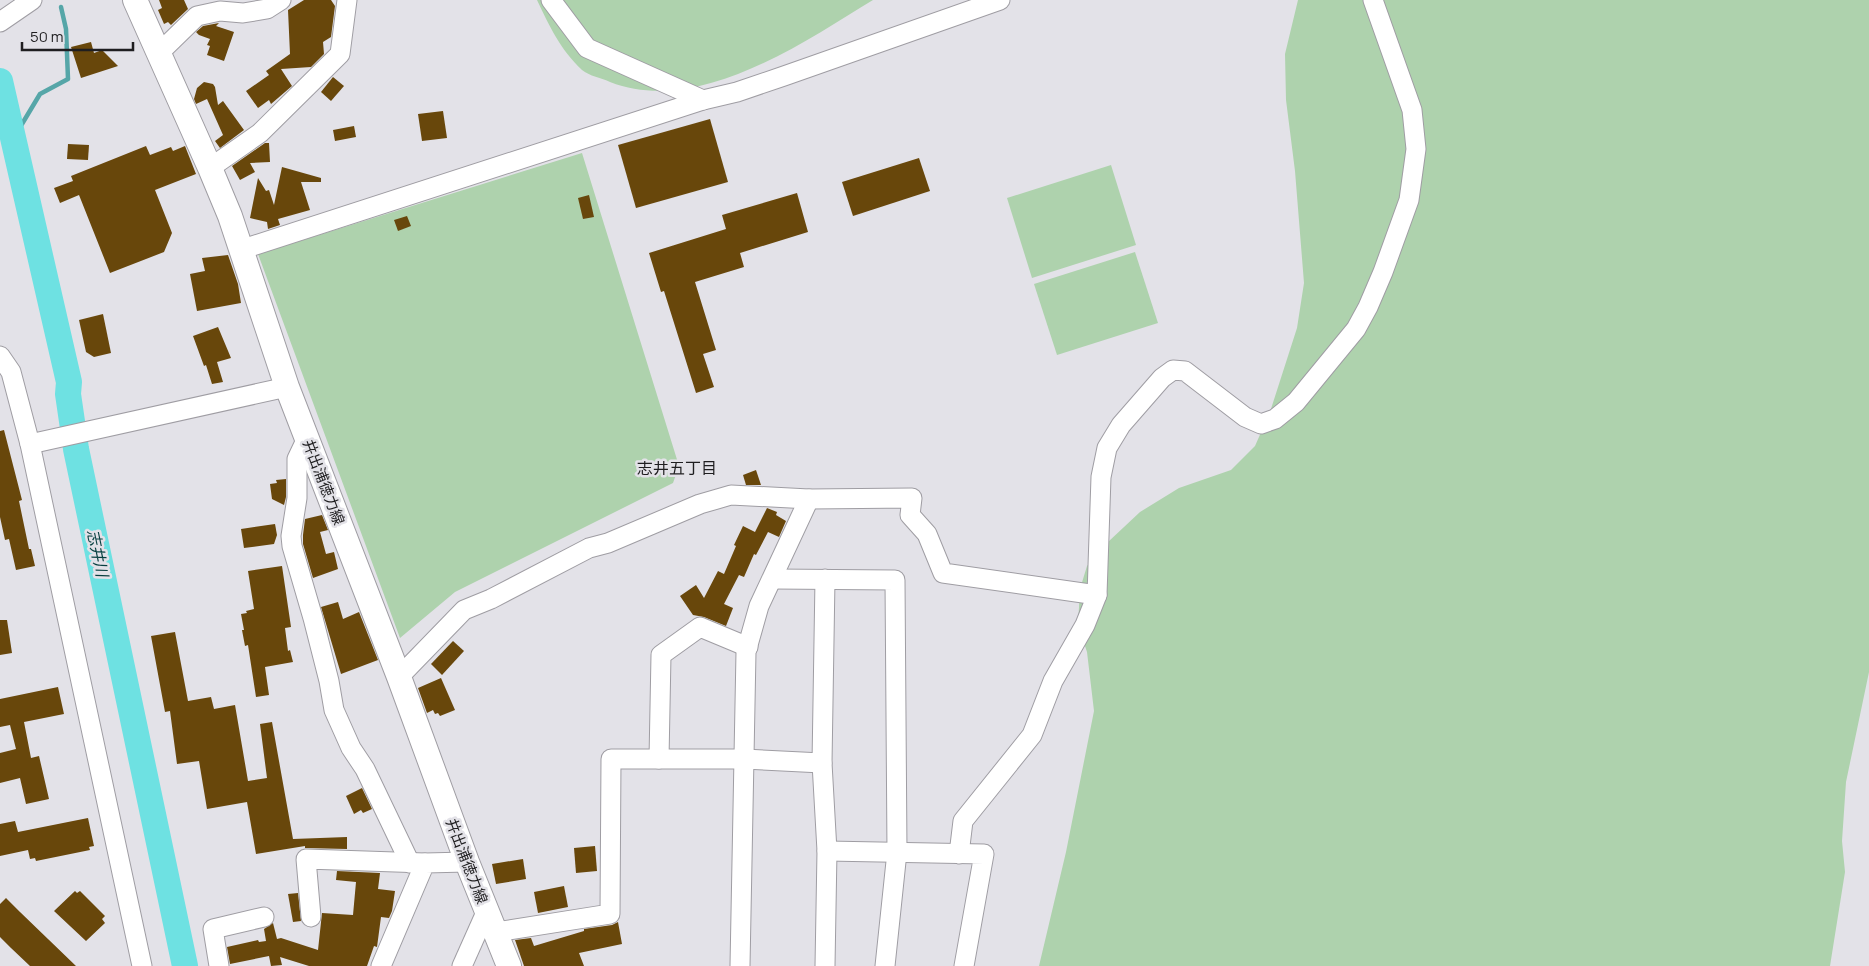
<svg xmlns="http://www.w3.org/2000/svg" width="1869" height="966" font-family="Manrope,'Noto Sans JP',sans-serif">
  <style>
    .green { fill: #aed2ad }
    .lines { fill: none; stroke-linecap: round; stroke-linejoin: round }
    .stream { stroke: #56a6a8; stroke-width: 4.5 }
    .river { stroke: #6ee1e2; stroke-width: 26 }
    .building { fill: #68470b }
    .minor-casing { stroke: #9f9da3; stroke-width: 21 }
    .major-casing { stroke: #9f9da3; stroke-width: 26 }
    .minor { stroke: #fff; stroke-width: 19 }
    .major { stroke: #fff; stroke-width: 24 }
    .labels { text-anchor: middle; dominant-baseline: central; stroke-width: 5; stroke-linejoin: round; paint-order: stroke }
    .street-label { font-size: 15px; fill: #1f1e20; stroke: #e3e2e8 }
    .neighbourhood-label { font-size: 16px; fill: #1f1e20; stroke: #e3e2e8 }
    .water-label { font-size: 16px; font-style: italic; fill: #063f3f; stroke: #e3e2e8 }
  </style>
  <rect width="100%" height="100%" fill="#e3e2e8"/>
  <g class="green">
    <path d="M 537,0 L 873,0 C 801,44 698,116 610,82 C 602,78 589,76 582,70 C 560,49 550,27 537,0 Z"/>
    <polygon points="1298,0 1869,0 1869,672 1846,782 1842,841 1845,872 1830,966 1039,966 1066,852 1094,711 1087,652 1078,625 1080,589 1087,566 1108,542 1140,512 1179,488 1231,470 1255,446 1270,412 1297,328 1304,283 1295,171 1286,100 1285,54"/>
    <polygon points="582,153 679,466 673,483 455,592 400,638 258,254"/>
    <polygon points="1111,165 1136,245 1032,278 1007,198"/>
    <polygon points="1135,252 1158,323 1057,355 1034,284"/>
  </g>
  <g class="lines">
    <polyline class="stream" points="13,139 40,94 68,79 66,29 61,7"/>
    <polyline class="river" points="0,81 69,382 68,394 76,449 185,966"/>
  </g>
  <g class="building">
    <polygon points="159,0 184,0 188,9 171,25 168,22 164,24 158,10 162,8"/>
    <polygon points="304,0 331,0 335,6 331,37 323,42 324,54 311,67 281,69 292,86 271,104 269,100 258,108 246,91 269,75 266,71 290,54 288,10"/>
    <polygon points="219,23 216,26 234,32 224,61 207,55 210,46 207,45 210,39 199,35 196,32 203,26"/>
    <polygon points="91,42 94,53 102,50 118,66 81,78 71,47"/>
    <polygon points="333,77 344,86 331,101 321,92"/>
    <polygon points="204,82 213,84 215,87 218,105 223,101 244,130 220,148 215,141 223,135 207,99 196,104 194,99 197,88"/>
    <polygon points="443,111 447,138 422,141 418,114"/>
    <polygon points="710,119 728,182 636,208 618,145"/>
    <polygon points="354,126 356,137 335,141 333,130"/>
    <polygon points="265,143 269,143 270,162 250,163 255,172 240,180 232,166"/>
    <polygon points="68,144 89,145 88,160 67,159"/>
    <polygon points="146,146 150,155 171,147 173,151 185,146 196,174 155,190 172,233 164,252 110,273 79,195 60,203 54,188 73,181 71,176"/>
    <polygon points="919,158 930,191 853,216 842,182"/>
    <polygon points="282,167 321,178 321,182 301,182 310,210 278,219 280,225 268,229 267,222 250,218 258,178 266,191 269,190 274,205"/>
    <polygon points="797,193 808,232 740,253 744,267 695,282 716,350 703,354 714,387 696,393 664,291 661,292 649,253 726,229 722,215"/>
    <polygon points="589,195 594,217 583,219 578,198"/>
    <polygon points="407,216 411,226 398,231 394,220"/>
    <polygon points="228,255 238,284 241,303 197,311 190,274 205,271 202,258"/>
    <polygon points="103,314 111,353 94,357 86,352 79,320"/>
    <polygon points="218,327 231,358 217,362 223,382 212,384 206,365 204,366 193,336"/>
    <polygon points="4,430 22,500 19,501 29,549 31,549 35,566 16,570 9,539 5,540 0,517 0,431"/>
    <polygon points="756,470 761,485 746,485 743,475"/>
    <polygon points="286,479 286,497 284,505 272,499 270,484 277,483 276,480"/>
    <polygon points="767,508 777,512 776,515 786,521 779,537 768,532 756,555 754,554 744,577 739,575 724,604 733,608 726,626 704,617 693,615 680,596 696,585 704,598 718,571 724,574 736,546 734,545 743,526 755,532"/>
    <polygon points="322,515 328,530 320,532 326,554 334,552 338,569 313,578 303,544 303,535 305,519"/>
    <polygon points="275,524 277,535 274,544 244,548 241,529"/>
    <polygon points="282,566 291,627 285,628 288,651 290,650 293,662 265,667 269,695 256,697 248,645 245,646 242,630 244,630 241,614 247,613 246,611 254,609 248,571"/>
    <polygon points="338,602 343,619 359,612 378,660 341,674 321,607"/>
    <polygon points="0,620 7,620 12,653 0,655"/>
    <polygon points="175,632 188,701 211,697 214,709 235,705 248,781 267,778 260,724 272,722 293,839 347,837 347,849 305,848 305,846 256,854 247,802 207,809 199,761 177,764 170,711 165,712 151,636"/>
    <polygon points="453,641 464,651 442,675 431,664"/>
    <polygon points="441,678 455,710 440,716 438,713 435,714 433,710 427,713 418,688"/>
    <polygon points="58,687 64,714 24,722 31,758 39,756 49,799 26,804 20,778 0,783 0,753 16,749 10,725 0,727 0,699"/>
    <polygon points="362,788 372,809 363,813 361,810 354,814 346,796"/>
    <polygon points="88,818 94,846 89,847 90,850 36,861 35,858 30,859 28,850 0,856 0,824 15,821 18,832"/>
    <polygon points="595,846 597,871 576,873 574,848"/>
    <polygon points="523,859 526,879 496,884 492,864"/>
    <polygon points="337,871 380,873 378,889 395,891 392,911 389,918 381,917 377,947 374,946 367,966 309,966 280,957 282,965 271,966 269,956 230,964 227,947 258,940 259,942 266,941 264,929 273,923 277,939 281,938 318,950 322,913 353,915 356,882 336,880"/>
    <polygon points="564,886 568,907 538,913 534,892"/>
    <polygon points="75,891 77,893 80,891 105,916 102,919 105,923 86,941 54,911"/>
    <polygon points="298,893 301,921 293,922 288,894"/>
    <polygon points="6,898 20,912 76,966 30,966 11,948 0,937 0,904"/>
    <polygon points="618,922 622,944 579,953 584,966 524,966 515,940 531,938 534,946 584,931 584,929 612,925"/>
  </g>
  <g class="lines">
    <g class="minor-casing">
      <g id="minor">
        <polyline points="551,0 587,48 703,100"/>
        <polyline points="0,22 32,0"/>
        <polyline points="159,53 197,16 220,11 243,13 267,9 281,0"/>
        <polyline points="210,168 260,133 340,54 347,0"/>
        <polyline points="240,250 703,100 737,92 784,76 1000,0"/>
        <polyline points="0,356 11,372 30,444 142,966"/>
        <polyline points="307,438 297,459 297,498 291,536 292,546 313,618 329,681 334,710 351,748 365,769 410,863"/>
        <polyline points="30,444 287,387"/>
        <polyline points="773,579 895,580 897,852 885,966"/>
        <polyline points="399,677 464,610 491,599 589,548 608,543 700,504 731,495 809,499 912,498 910,515 927,534 943,573 1097,595"/>
        <polyline points="659,759 661,655 700,627 748,647"/>
        <polyline points="827,851 984,854 964,966"/>
        <polyline points="959,854 963,821 1032,735 1053,681 1085,625 1097,595 1101,477 1107,448 1121,425 1162,378 1173,370 1185,371 1245,417 1261,424 1275,419 1296,402 1356,329 1368,307 1383,272 1409,200 1416,149 1412,110 1373,0"/>
        <polyline points="311,917 306,859 425,863"/>
        <polyline points="496,932 610,914 611,759 744,759 822,763"/>
        <polyline points="219,966 213,929 264,917"/>
        <polyline points="381,966 425,863 467,862"/>
        <polyline points="462,966 487,910"/>
        <polyline points="740,966 746,652 759,606 809,499"/>
        <polyline points="825,966 827,851 822,763 825,579"/>
      </g>
    </g>
    <g class="major-casing">
      <polyline id="major" points="135,0 210,168 230,216 287,387 399,677 467,862 509,966"/>
    </g>
    <use href="#minor" class="minor"/>
    <use href="#major" class="major"/>
  </g>
  <g class="labels">
    <g class="street-label">
      <text transform="translate(324 482) rotate(69)">井出浦徳力線</text>
      <text transform="translate(467 861) rotate(69)">井出浦徳力線</text>
    </g>
    <g class="neighbourhood-label">
      <text x="677" y="468">志井五丁目</text>
    </g>
    <g class="water-label">
      <text transform="translate(98 553) rotate(78)">志井川</text>
    </g>
  </g>
  <path d="M22 42v8h111v-8" fill="none" stroke="#1f1e20" stroke-width="2.5"/>
  <text x="30" y="42" font-size="15" fill="#1f1e20" stroke="#e3e2e8" stroke-width="4" paint-order="stroke">50 m</text>
</svg>
